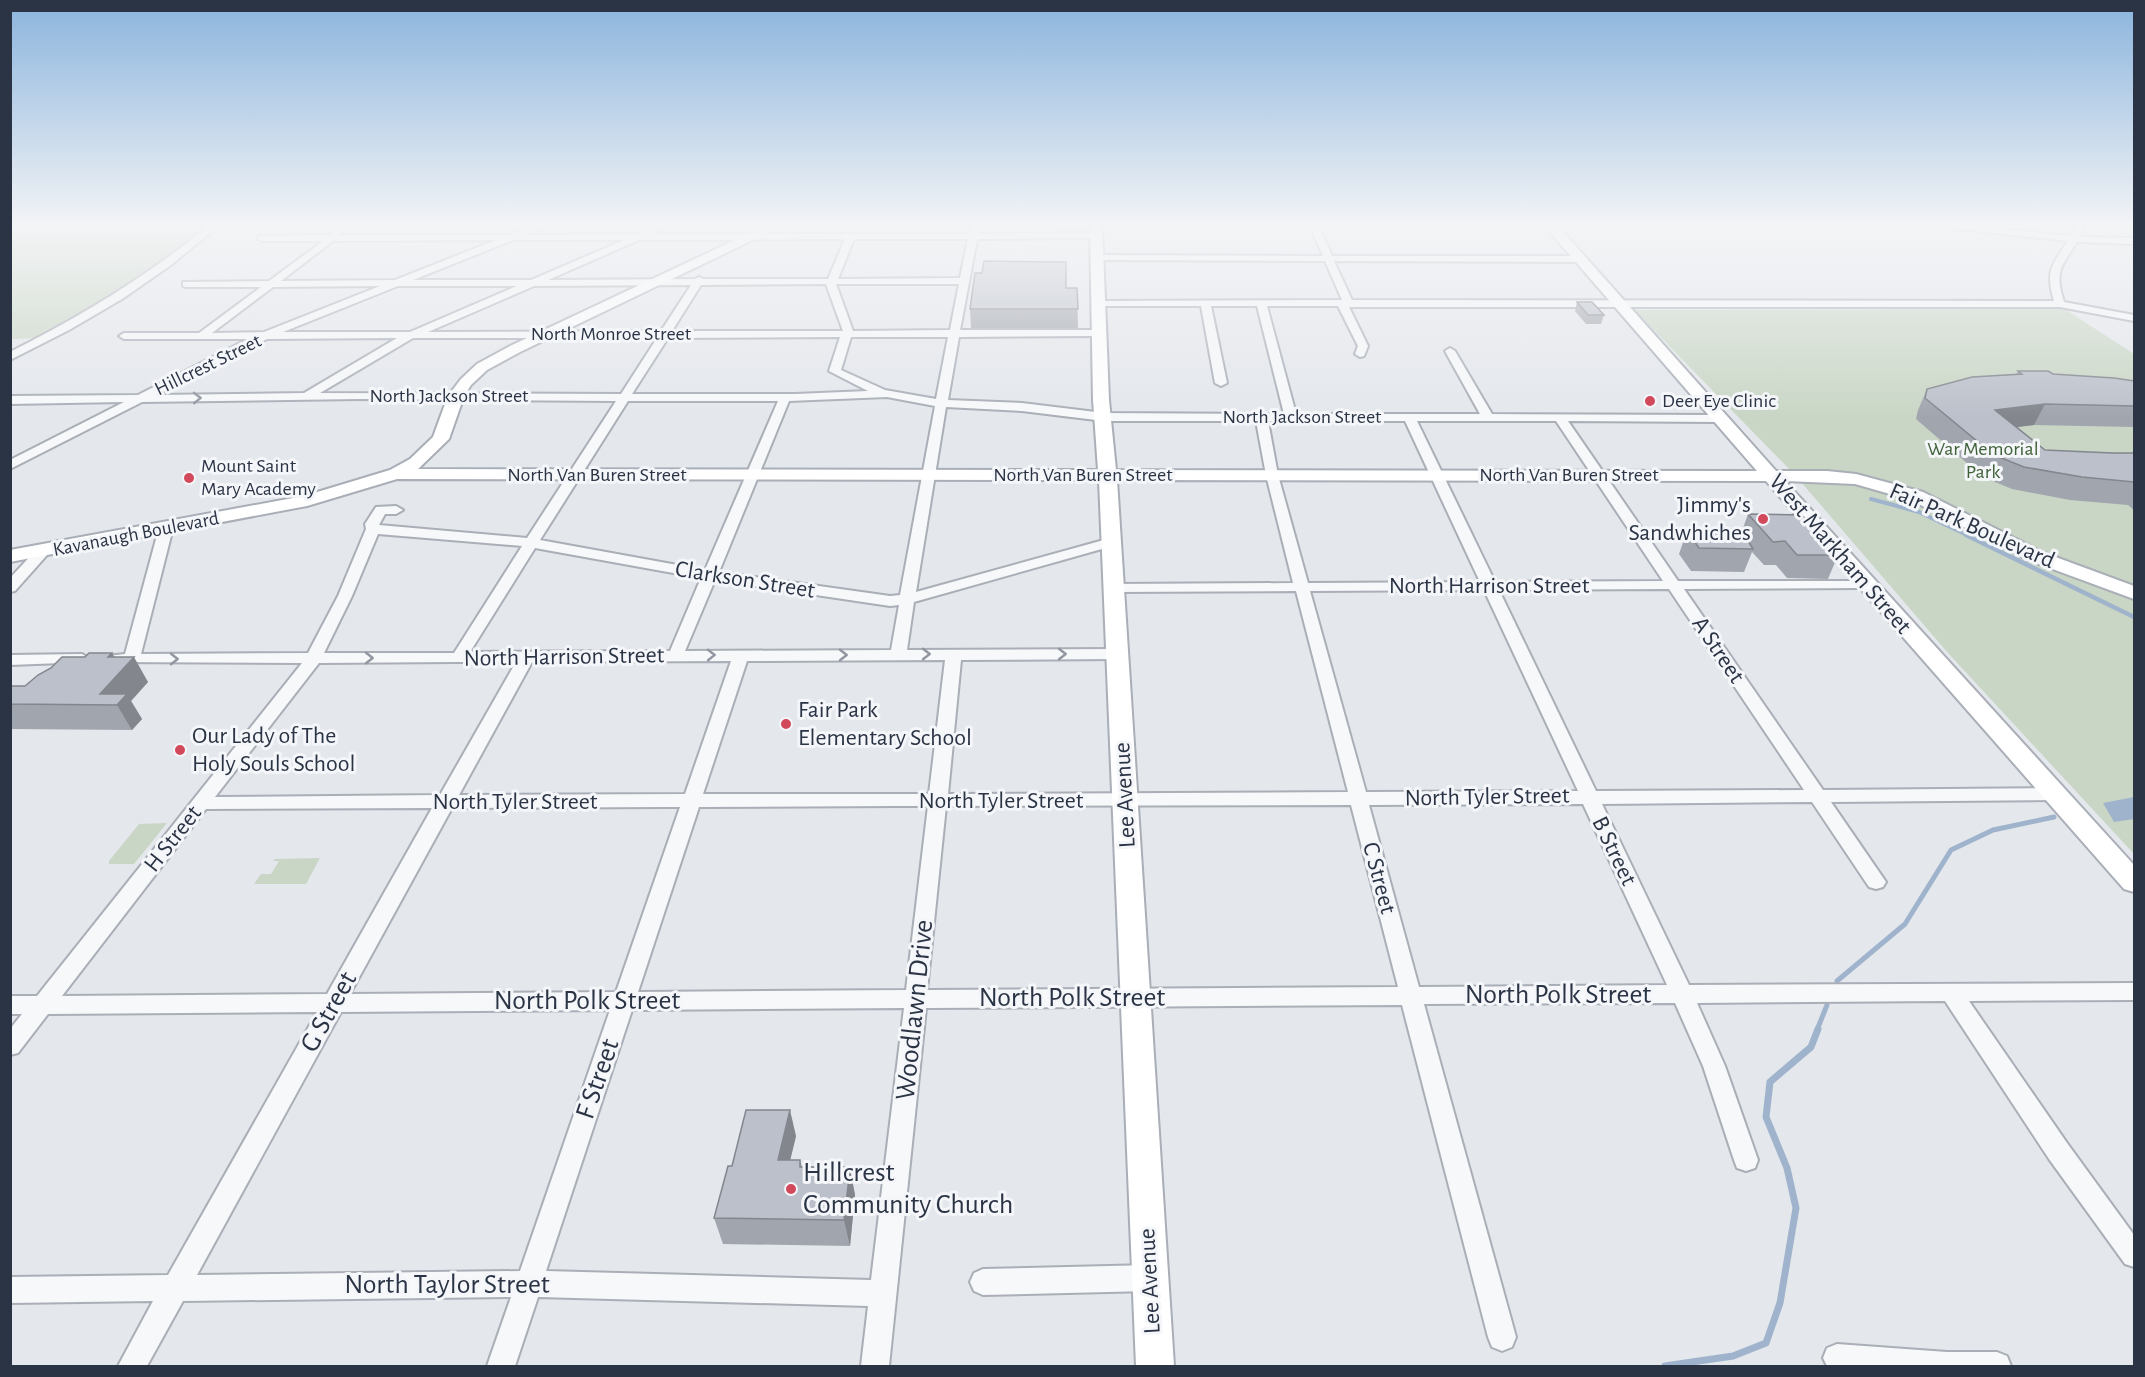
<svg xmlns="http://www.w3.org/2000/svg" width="2145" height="1377" font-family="'Alegreya Sans',sans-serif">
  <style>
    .green { fill: #c9d6c5 }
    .water { fill: #9fb4cc }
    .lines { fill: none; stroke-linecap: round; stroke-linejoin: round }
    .stream-far3 { stroke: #9fb4cc; stroke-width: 4 }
    .stream-far2 { stroke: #9fb4cc; stroke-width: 4.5 }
    .stream-far1 { stroke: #9fb4cc; stroke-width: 5 }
    .stream { stroke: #9fb4cc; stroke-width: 7 }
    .street-casing { stroke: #a9aeb7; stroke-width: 4 }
    .secondary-casing { stroke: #a9aeb7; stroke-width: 4 }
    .street { fill: #f7f8fa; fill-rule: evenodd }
    .secondary { fill: #fff; fill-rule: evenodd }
    .wall { fill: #a1a5ae }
    .shaded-wall { fill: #83868d }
    .building { fill: #bbc0ca; stroke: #83868d; stroke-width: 1.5 }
    .oneway { stroke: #9196a0 }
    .poi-dot { fill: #d1495b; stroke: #f4f6f9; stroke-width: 2 }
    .labels { text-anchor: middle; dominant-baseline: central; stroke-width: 6; stroke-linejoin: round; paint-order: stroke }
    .far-street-label { font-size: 20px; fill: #2b3445; stroke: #f4f6f9 }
    .far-poi-label { font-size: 20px; fill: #2b3445; stroke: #f4f6f9; text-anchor: start }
    .far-park-label { font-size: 20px; fill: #3f6138; stroke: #f4f6f9 }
    .poi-label { font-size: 24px; fill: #2b3445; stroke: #f4f6f9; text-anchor: start }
    .street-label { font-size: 24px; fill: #2b3445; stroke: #f4f6f9 }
    .near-street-label { font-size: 28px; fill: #2b3445; stroke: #f4f6f9 }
    .near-poi-label { font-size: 28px; fill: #2b3445; stroke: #f4f6f9; text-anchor: start }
  </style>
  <rect width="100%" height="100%" fill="#e4e7ec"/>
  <g class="green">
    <polygon points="10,224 208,224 161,262 96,306 37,338 11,339"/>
    <polygon points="2061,309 2066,310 2134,354 2134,854 1948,653 1795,475 1634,310"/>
    <polygon points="167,823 134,864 109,864 109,861 139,824"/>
    <polygon points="320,858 306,884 254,884 261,874 271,874 279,861 273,861 275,859"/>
  </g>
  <polygon class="water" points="2134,797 2134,819 2114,822 2103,803"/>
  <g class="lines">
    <polyline class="stream-far3" points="1871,499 1919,512 1969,536"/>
    <polyline class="stream-far2" points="1966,535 2134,617"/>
    <g class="stream-far1">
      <polyline points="1837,981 1905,924 1951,850 1993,830 2054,817"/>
      <polyline points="1817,1030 1827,1005"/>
    </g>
    <polyline class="stream" points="1665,1366 1733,1356 1766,1343 1780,1303 1796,1208 1787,1168 1766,1117 1770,1082 1811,1047 1818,1029"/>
    <g class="street-casing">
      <g id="street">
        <path d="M 211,224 L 221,224 L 171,265 L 122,299 L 69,330 L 10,360 L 10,352 C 82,316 149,275 211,224 Z"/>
        <path d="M 339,224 L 348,224 L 338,235 L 510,235 L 536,224 L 549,224 L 526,235 L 636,234 L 660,224 L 672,224 L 652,234 L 969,234 L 971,224 L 979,224 L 978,234 L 1096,233 L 1099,234 L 1099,238 L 977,239 L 960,330 L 1099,330 L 1104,333 L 1099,336 L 959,337 L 948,400 L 1022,403 L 1104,413 L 1284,414 L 1257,306 L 1211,306 L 1227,383 L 1221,386 L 1215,383 L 1201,306 L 1099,306 L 1095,305 L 1095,301 L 1342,300 L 1325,261 L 1094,260 L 1094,256 L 1097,255 L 1323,256 L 1309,224 L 1318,224 L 1332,256 L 1579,256 L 1584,259 L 1579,262 L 1334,261 L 1352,300 L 2054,301 C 2045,271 2052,265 2068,241 L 1915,224 L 1951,224 L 2071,236 L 2076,224 L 2085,224 L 2080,237 L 2134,238 L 2134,244 L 2077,242 C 2061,267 2054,271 2064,302 L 2134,315 L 2134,321 L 2060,307 L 1349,307 L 1368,346 L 1364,356 L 1360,357 L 1355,354 L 1358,346 L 1338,306 L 1267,306 L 1296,414 L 1480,414 L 1445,351 L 1450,348 L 1455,351 L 1492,414 L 1722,415 L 1724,418 L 1718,422 L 1568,421 L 1678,581 L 1871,581 L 1873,584 L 1871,587 L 1866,588 L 1684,589 L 1823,790 L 2053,788 L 2059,790 L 2062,794 L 2059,798 L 2053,800 L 1831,802 L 1886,882 L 1883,887 L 1876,889 L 1869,887 L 1812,802 L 1602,804 L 1689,985 L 2134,983 L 2134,1000 L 1969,1001 L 2067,1143 L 2134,1235 L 2134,1267 L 2125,1264 L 2049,1159 L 1945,1001 L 1697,1003 L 1725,1066 L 1758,1160 L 1755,1168 L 1746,1171 L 1737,1168 L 1734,1160 L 1703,1066 L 1675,1003 L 1424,1004 L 1516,1337 L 1512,1347 L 1502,1351 L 1492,1347 L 1488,1337 L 1402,1005 L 926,1008 L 889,1366 L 861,1366 L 868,1306 L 538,1297 L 515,1366 L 487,1366 L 511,1297 L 183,1301 L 147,1366 L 118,1366 L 153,1301 L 10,1303 L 10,1277 L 168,1275 L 317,1012 L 48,1014 L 18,1053 L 10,1055 L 10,1029 L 22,1014 L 10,1014 L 10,996 L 37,996 L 302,663 L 107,662 L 105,659 L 107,656 L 125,654 L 159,528 L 166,524 L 173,528 L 141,654 L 308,653 L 338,596 L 366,529 L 365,524 L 376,507 L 396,506 L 403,510 L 396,514 L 385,514 L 379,525 L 527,538 L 616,401 L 359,399 L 142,402 L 10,469 L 10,460 L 124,402 L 10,404 L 10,396 L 138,395 L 248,339 L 124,339 L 119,336 L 124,333 L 199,333 L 261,287 L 186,287 L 183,286 L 183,282 L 269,281 L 323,241 L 262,241 L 257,238 L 259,236 L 329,235 ZM 845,239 L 828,279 L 703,279 L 699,277 L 695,279 L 548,280 L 639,240 ZM 854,239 L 968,239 L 960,278 L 838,279 ZM 496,240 L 395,280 L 281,281 L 333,241 ZM 513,240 L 624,240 L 531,280 L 413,280 ZM 826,284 L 843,331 L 672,331 L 701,285 ZM 836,284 L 959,284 L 950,330 L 853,331 ZM 691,285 L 661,331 L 428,332 L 534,286 ZM 380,286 L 264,332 L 212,333 L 273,287 ZM 398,286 L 517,286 L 410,332 L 283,332 ZM 840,337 L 829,371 L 868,391 L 795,394 L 632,394 L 668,338 ZM 851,337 L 948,337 L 936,399 L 885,390 L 841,370 ZM 397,338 L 304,393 L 156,395 L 267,339 ZM 413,338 L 657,338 L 621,394 L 320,393 ZM 887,397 L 935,406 L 900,595 L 890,596 L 719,572 L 789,401 ZM 628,401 L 778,401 L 705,570 L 540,540 ZM 946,407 L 1022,411 L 1104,421 L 1256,421 L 1266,475 L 1293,583 L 1113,584 L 1106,588 L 1113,592 L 1296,591 L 1348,792 L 948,794 L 961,660 L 1117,659 L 1125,654 L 1117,649 L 907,650 L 914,602 L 1116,545 L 1118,542 L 1111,538 L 916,592 ZM 1268,421 L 1405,421 L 1480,582 L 1308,583 L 1278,475 ZM 1417,421 L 1556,421 L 1663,581 L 1495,582 ZM 378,534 L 522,546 L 454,653 L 324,653 L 352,596 ZM 535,548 L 701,578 L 670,651 L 470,652 ZM 715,580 L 890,606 L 899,605 L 891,650 L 685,651 ZM 1669,589 L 1804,790 L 1596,791 L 1499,590 ZM 1484,590 L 1578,791 L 1366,792 L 1310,591 ZM 945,660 L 929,794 L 703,794 L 747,661 ZM 731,661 L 685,794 L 459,795 L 532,662 ZM 455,662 L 516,662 L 440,795 L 215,797 L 319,663 ZM 1583,804 L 1667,985 L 1419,987 L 1369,805 ZM 1351,805 L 1398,987 L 927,990 L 946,806 ZM 895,806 L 928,806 L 906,990 L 638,992 L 699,807 ZM 664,807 L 680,807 L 616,992 L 350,994 L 452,808 ZM 432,808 L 327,994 L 62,996 L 206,809 ZM 904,1008 L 871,1280 L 546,1271 L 632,1010 ZM 610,1010 L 520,1271 L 197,1275 L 341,1012 Z"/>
        <polygon points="42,548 49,552 47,555 15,591 10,592 10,578 37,549"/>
        <polygon points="82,654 90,659 88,662 10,665 10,655"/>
        <polygon points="1150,1265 1159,1269 1163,1278 1159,1287 1150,1291 983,1295 974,1291 970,1282 974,1273 983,1269"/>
        <polygon points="1837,1344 1947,1352 1997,1352 2007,1356 2011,1366 1827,1366 1823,1358 1827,1348"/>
      </g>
    </g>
    <g class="secondary-casing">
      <polygon id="secondary" points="769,224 786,224 520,352 487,370 471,385 464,396 449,439 418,469 1098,470 1093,400 1090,224 1102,224 1109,400 1116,470 1757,471 1543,224 1556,224 1776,471 1827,471 1856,474 1923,492 2042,552 2134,586 2134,599 2028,560 1911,500 1855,484 1785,481 2134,865 2134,892 2124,889 1766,481 1117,480 1174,1366 1136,1366 1099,480 397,479 307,506 10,562 10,550 304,496 390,470 410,459 433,437 448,396 461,379 477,364 510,346"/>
    </g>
    <use href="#street" class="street"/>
    <use href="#secondary" class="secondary"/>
  </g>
  <g class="wall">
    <polygon points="1066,288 1077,288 1078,328 971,328 970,309"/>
    <polygon points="1577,302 1604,315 1601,324 1586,324 1575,311"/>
    <polygon points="2018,371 2134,381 2134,427 2034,425 2017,427 2045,450 2112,453 2134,453 2134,510 2128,505 2070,500 2012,489 1983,477 1916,419 1918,410 1927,389 2016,375"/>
    <polygon points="1748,514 1838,555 1828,579 1787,578 1776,565 1764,565 1752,552 1744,572 1691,571 1679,554 1687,531 1723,532 1724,529 1742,531"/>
    <polygon points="115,657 148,682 131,701 142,719 132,730 10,729 10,686 25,686 51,668"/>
    <polygon points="796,1136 790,1160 800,1160 802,1167 850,1169 855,1195 850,1246 723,1244 714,1218 732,1166"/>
  </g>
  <g class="shaded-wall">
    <polygon points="2045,404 2034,425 1984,431 1995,410"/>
    <polygon points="112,653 122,670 134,657 148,682 131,701 142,719 132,730 117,705 100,694 108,657"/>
    <polygon points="790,1110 796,1136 784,1186 778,1160"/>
    <polygon points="850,1169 855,1195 850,1246 844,1220"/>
  </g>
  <g class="building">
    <polygon points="984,261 1066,262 1066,288 1077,288 1078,309 970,309 975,273 982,273"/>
    <polygon points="1577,302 1592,302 1604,315 1588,315"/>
    <polygon points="2018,371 2048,371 2053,374 2114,378 2134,381 2134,406 2045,404 1995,410 2045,450 2112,453 2134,453 2134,482 2082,477 2024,467 1994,455 1925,398 1927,389 1972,377 2022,374"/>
    <polygon points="1748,514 1802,515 1838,555 1797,555 1785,541 1773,542"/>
    <polygon points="1724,529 1741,529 1753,549 1699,548 1687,531 1725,532"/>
    <polygon points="89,653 112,653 108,657 134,657 100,694 127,694 117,705 10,704 10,686 25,686 38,675 51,668 62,657 85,657"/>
    <polygon points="746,1110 790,1110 778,1160 800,1160 800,1167 845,1167 850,1169 844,1220 714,1218 728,1166 732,1166"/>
  </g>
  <defs><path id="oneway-chevron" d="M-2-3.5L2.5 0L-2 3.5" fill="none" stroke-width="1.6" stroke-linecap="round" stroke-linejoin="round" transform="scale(1.5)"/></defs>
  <g class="oneway">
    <use href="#oneway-chevron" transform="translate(197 398) rotate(-1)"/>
    <use href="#oneway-chevron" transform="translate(926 654)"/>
    <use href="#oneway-chevron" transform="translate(1062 654)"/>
    <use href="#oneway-chevron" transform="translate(711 655) rotate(-1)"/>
    <use href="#oneway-chevron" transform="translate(843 655)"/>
    <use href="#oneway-chevron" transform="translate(369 658)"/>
    <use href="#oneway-chevron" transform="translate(174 659)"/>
  </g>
  <linearGradient id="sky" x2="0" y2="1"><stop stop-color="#8bb4dd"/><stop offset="0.54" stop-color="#f3f4f6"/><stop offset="1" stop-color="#f3f4f6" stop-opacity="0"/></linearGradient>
  <rect width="2145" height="417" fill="url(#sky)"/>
  <g class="poi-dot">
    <circle cx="1650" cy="401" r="6"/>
    <circle cx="189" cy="478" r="6"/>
    <circle cx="1763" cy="519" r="6"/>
    <circle cx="786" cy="724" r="6"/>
    <circle cx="180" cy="750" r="6"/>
    <circle cx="791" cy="1189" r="6"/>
  </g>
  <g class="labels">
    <g class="far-street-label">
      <text x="611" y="334">North Monroe Street</text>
      <text transform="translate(208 365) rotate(-26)">Hillcrest Street</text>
      <text x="449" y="396">North Jackson Street</text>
      <text x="1302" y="417">North Jackson Street</text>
      <text x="597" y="475">North Van Buren Street</text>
      <text x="1083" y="475">North Van Buren Street</text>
      <text x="1569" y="475">North Van Buren Street</text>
      <text transform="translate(136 534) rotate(-11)">Kavanaugh Boulevard</text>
    </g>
    <g class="far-poi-label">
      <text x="1662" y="401">Deer Eye Clinic</text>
      <text x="201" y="466">Mount Saint<tspan x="201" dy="23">Mary Academy</tspan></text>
    </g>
    <g class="far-park-label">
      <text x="1983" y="449">War Memorial<tspan x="1983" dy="23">Park</tspan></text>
    </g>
    <g class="poi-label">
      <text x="1751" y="505" text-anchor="end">Jimmy's<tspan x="1751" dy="28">Sandwhiches</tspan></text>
      <text x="798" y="710">Fair Park<tspan x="798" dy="28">Elementary School</tspan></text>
      <text x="192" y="736">Our Lady of The<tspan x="192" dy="28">Holy Souls School</tspan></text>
    </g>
    <g class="street-label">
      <text transform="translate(1972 526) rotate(24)">Fair Park Boulevard</text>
      <text transform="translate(1840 554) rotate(49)">West Markham Street</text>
      <text transform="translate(745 580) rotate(9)">Clarkson Street</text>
      <text x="1489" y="586">North Harrison Street</text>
      <text transform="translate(1718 650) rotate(56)">A Street</text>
      <text transform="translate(564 657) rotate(-1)">North Harrison Street</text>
      <text transform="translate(1125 795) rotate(-93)">Lee Avenue</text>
      <text transform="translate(1487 797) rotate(-1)">North Tyler Street</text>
      <text x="1001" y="801">North Tyler Street</text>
      <text x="515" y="802">North Tyler Street</text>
      <text transform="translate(173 839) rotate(-52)">H Street</text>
      <text transform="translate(1614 851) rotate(64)">B Street</text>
      <text transform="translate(1379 878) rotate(75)">C Street</text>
      <text transform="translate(1150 1281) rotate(-93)">Lee Avenue</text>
    </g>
    <g class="near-street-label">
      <text x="1558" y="995">North Polk Street</text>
      <text x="1072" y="998">North Polk Street</text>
      <text x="587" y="1001">North Polk Street</text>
      <text transform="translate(915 1010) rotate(-84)">Woodlawn Drive</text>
      <text transform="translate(329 1012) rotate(-61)">G Street</text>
      <text transform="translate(598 1079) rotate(-71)">F Street</text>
      <text x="447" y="1285">North Taylor Street</text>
    </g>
    <g class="near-poi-label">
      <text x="803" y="1173">Hillcrest<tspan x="803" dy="32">Community Church</tspan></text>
    </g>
  </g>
  <rect width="2145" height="1377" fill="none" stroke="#2b3445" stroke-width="24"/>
</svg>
